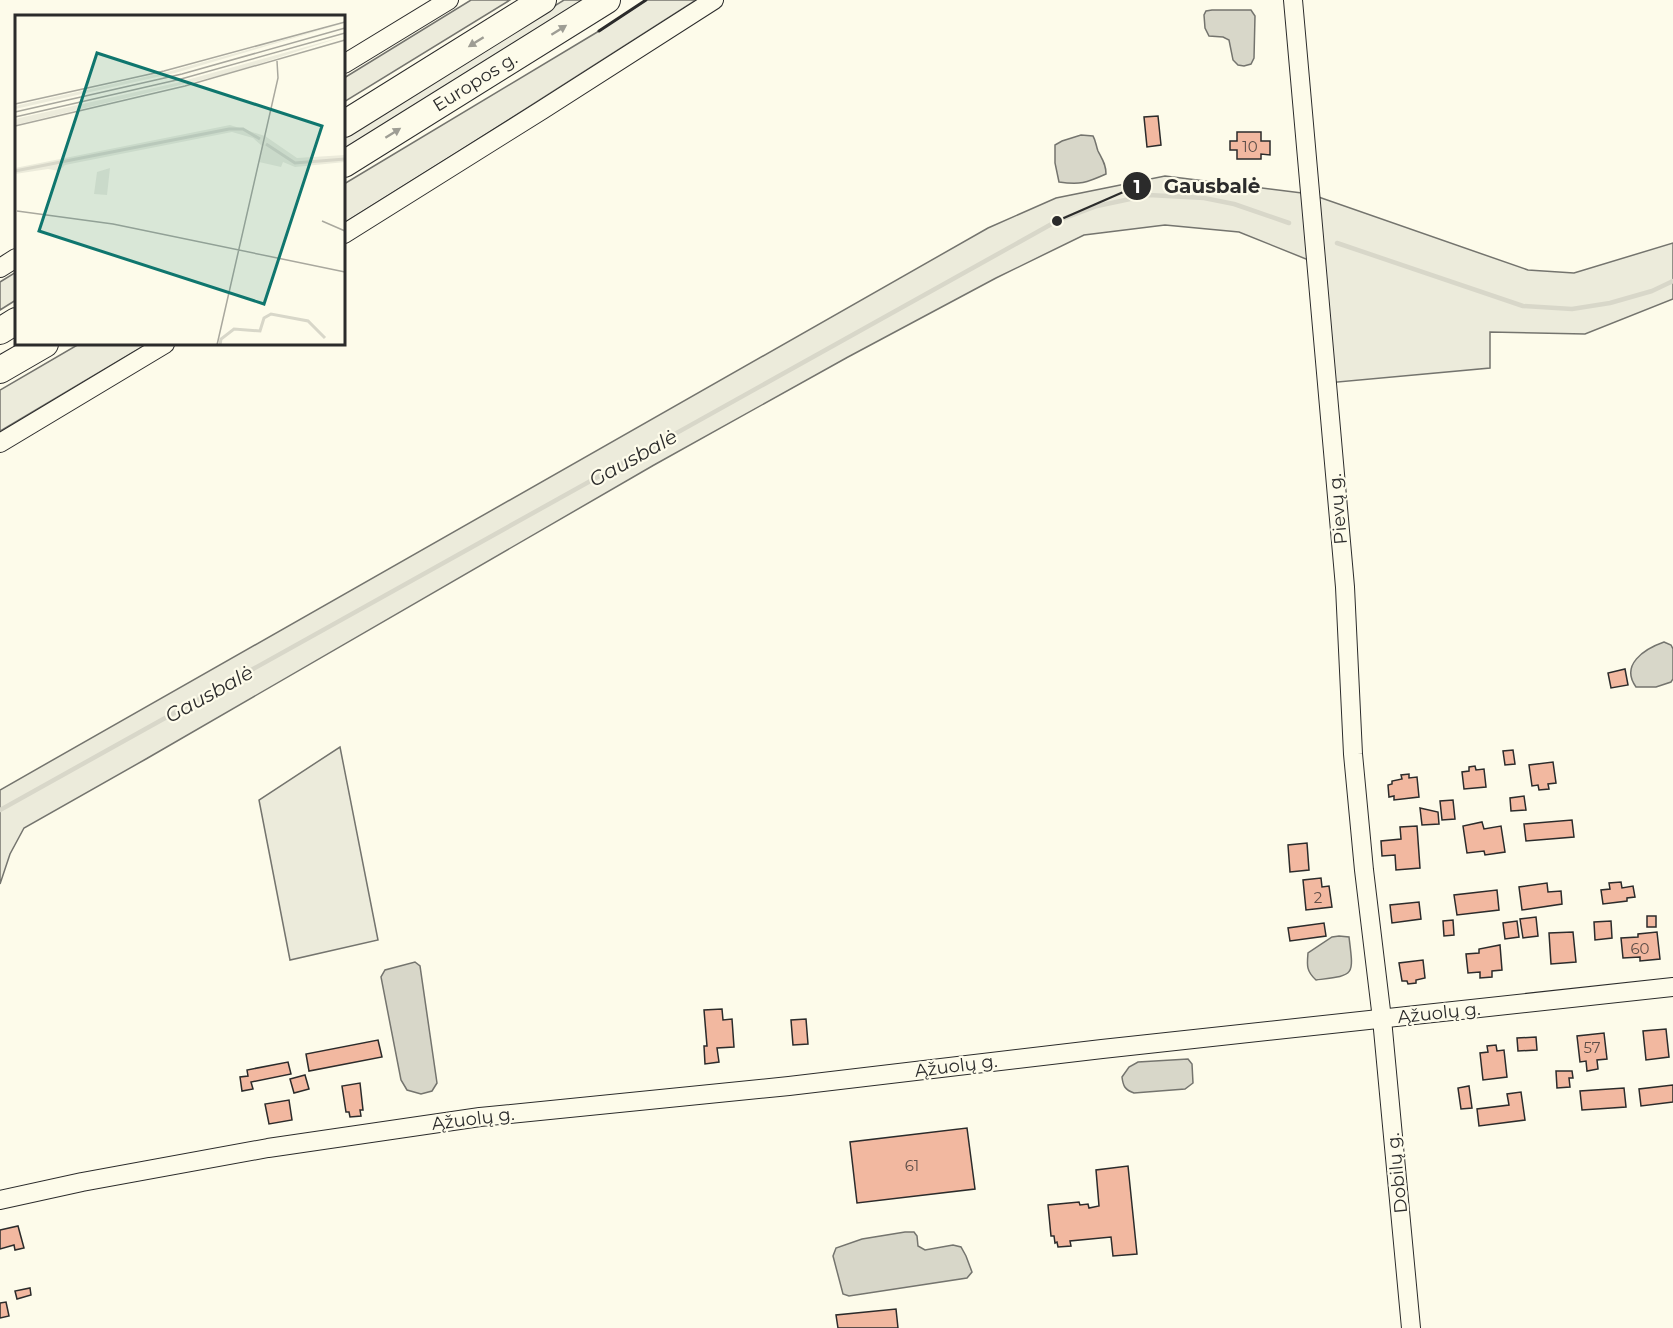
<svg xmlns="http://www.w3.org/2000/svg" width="1673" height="1328" font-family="Montserrat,sans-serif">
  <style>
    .green { fill: #ecebdb; stroke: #74746e; stroke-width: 1.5 }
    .water { fill: #d8d7c9; stroke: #74746e; stroke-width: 1.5 }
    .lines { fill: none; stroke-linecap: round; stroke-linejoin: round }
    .stream { stroke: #d8d7c9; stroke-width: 4.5 }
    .building { fill: #f2b8a0; stroke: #2b2b2b; stroke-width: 1.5 }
    .minor-casing { stroke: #2b2b2b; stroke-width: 20 }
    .highway-casing { stroke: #2b2b2b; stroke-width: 28 }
    .minor { stroke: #fdfbea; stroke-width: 18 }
    .highway { stroke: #fdfbea; stroke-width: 26 }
    .wall { stroke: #2b2b2b; stroke-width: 3 }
    .oneway { fill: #9e9d94 }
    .labels { text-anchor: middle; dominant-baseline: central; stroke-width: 4.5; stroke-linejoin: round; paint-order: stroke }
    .number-label { font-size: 15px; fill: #5d4e48 }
    .street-label { font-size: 18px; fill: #2b2b2b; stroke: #fdfbea }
    .water-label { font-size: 20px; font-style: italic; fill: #2b2b2b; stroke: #fdfbea }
    .inset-river { fill: none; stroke: #d8d7c9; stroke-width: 3 }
    .inset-road { fill: none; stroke: #a9a89e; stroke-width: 1.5 }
    .view { fill: #0f766e; fill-opacity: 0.15; stroke: #0f766e; stroke-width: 3 }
    .inset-edge { fill: none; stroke: #2b2b2b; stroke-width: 3 }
    .leader { fill: none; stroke: #2b2b2b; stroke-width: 2 }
    .callout-dot { fill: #2b2b2b; stroke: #fdfbea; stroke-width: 2 }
    .mark-label { font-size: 18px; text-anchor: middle; font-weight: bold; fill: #fff }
    .callout-label { font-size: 20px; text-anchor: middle; font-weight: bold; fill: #2b2b2b; stroke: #fdfbea; stroke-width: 4.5; stroke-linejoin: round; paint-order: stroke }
  </style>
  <rect width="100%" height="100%" fill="#fdfbea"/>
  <g class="green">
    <polygon points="471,0 510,0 344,102 344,78"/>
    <polygon points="564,0 588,0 344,151 344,137"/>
    <polygon points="646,0 696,0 458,152 344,223 344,184 599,31"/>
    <polygon points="1165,176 1310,194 1528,270 1574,273 1673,243 1673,299 1585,334 1490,332 1490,368 1327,383 1316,263 1239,232 1165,225 1084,235 996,278 848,357 654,465 146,759 24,828 10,854 0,884 0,790 988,228 1056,198"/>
    <polygon points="16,272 16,300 0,310 0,282"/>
    <polygon points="79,344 147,344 0,431 0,390"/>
    <polygon points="340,747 378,940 290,960 259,800"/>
  </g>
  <g class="water">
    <polygon points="1212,10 1251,10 1255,16 1254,58 1251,64 1244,66 1238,65 1233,60 1229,40 1223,37 1209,36 1205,28 1204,15 1206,11"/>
    <path d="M 1081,135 L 1093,136 C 1096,141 1096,146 1098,151 C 1102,159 1106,164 1106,174 C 1086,183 1080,185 1059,182 L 1055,163 L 1055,145 L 1062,141 Z"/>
    <path d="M 1664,642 L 1671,645 L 1673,649 L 1673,679 L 1671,682 L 1656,687 L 1636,687 C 1620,665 1644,649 1664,642 Z"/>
    <path d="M 1339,936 L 1349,937 C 1354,977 1355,975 1316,980 C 1306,971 1307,965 1308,953 L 1332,937 Z"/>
    <polygon points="415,962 420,966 437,1083 432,1091 421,1094 407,1090 401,1080 381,977 385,970"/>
    <path d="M 1188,1059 L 1192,1064 L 1193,1083 L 1185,1089 L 1134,1093 C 1125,1090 1123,1086 1122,1077 L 1129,1067 L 1138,1062 Z"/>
    <polygon points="905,1232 914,1232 917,1236 918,1246 925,1250 953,1245 961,1247 966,1256 972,1272 967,1278 849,1296 843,1294 833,1256 836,1248 862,1239"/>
  </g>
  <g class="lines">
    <g class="stream">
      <polyline points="1337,243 1523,306 1572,309 1610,303 1652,291 1673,281"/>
      <polyline points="0,810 1057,221 1097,206 1149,195 1204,198 1234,204 1289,223"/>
    </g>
  </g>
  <g class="building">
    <polygon points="1158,116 1161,145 1147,147 1144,117"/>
    <polygon points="1237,132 1261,132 1261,141 1270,141 1270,155 1261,154 1261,159 1237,159 1237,150 1230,150 1230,141 1237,141"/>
    <polygon points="1625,669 1628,685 1611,688 1608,673"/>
    <polygon points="1513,750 1515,764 1505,765 1503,751"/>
    <polygon points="1553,762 1556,783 1548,784 1549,789 1539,790 1538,785 1532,786 1529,765"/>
    <polygon points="1475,766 1476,770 1484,769 1486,787 1464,789 1462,772 1469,771 1469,767"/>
    <polygon points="1409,774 1409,778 1417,777 1419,797 1394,800 1394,796 1389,797 1388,785 1392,784 1392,781 1402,779 1401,775"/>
    <polygon points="1524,796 1526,810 1511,811 1510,798"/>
    <polygon points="1453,800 1455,819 1442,820 1440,801"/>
    <polygon points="1420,808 1438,812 1439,824 1422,825"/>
    <polygon points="1572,820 1574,837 1526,841 1524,824"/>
    <polygon points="1482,822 1484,829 1501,826 1505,852 1485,855 1484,851 1467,853 1463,826"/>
    <polygon points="1417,826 1420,868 1396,870 1395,855 1382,856 1381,841 1401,839 1400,827"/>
    <polygon points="1307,843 1309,870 1290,872 1288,845"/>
    <polygon points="1321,878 1322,887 1329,886 1332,907 1306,910 1303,880"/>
    <polygon points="1621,882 1622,888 1633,886 1635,897 1627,898 1627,901 1603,904 1601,890 1610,889 1609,883"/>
    <polygon points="1547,883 1548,892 1561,891 1562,904 1522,910 1519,887"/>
    <polygon points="1497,890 1499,910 1457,915 1454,895"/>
    <polygon points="1419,902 1421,919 1392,923 1390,905"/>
    <rect x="1647" y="916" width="9" height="11"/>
    <polygon points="1536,917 1538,936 1523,938 1520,919"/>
    <polygon points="1453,920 1454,935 1444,936 1443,921"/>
    <polygon points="1517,921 1519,937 1505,939 1503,923"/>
    <polygon points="1611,921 1612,938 1595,940 1594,922"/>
    <polygon points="1324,923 1326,936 1290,941 1288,928"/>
    <polygon points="1573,932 1576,962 1551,964 1549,933"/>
    <polygon points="1657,932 1660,959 1640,961 1640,957 1623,958 1621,938 1638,937 1638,934"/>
    <polygon points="1500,945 1502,970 1492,971 1492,977 1480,978 1480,972 1468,973 1466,954 1479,953 1479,949"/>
    <polygon points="1423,960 1425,978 1416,980 1416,983 1408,984 1407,981 1402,981 1399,963"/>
    <polygon points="722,1009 723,1020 732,1019 734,1047 717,1048 719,1062 705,1064 704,1046 707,1046 704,1010"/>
    <polygon points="806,1019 808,1044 793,1045 791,1020"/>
    <polygon points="1666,1029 1669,1057 1646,1060 1643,1031"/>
    <polygon points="1604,1033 1607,1059 1597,1060 1598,1069 1587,1071 1586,1061 1580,1062 1577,1036"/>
    <polygon points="1536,1037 1537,1050 1518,1051 1517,1038"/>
    <polygon points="378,1040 382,1057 309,1071 306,1054"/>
    <polygon points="1496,1045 1497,1051 1504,1050 1507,1077 1483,1080 1480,1053 1488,1052 1487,1046"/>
    <polygon points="288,1062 291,1074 251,1082 253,1089 242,1091 240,1077 248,1076 247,1070"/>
    <polygon points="1556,1071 1572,1071 1573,1078 1569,1078 1570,1087 1557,1088"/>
    <polygon points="305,1075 309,1089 294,1093 290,1079"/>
    <polygon points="360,1083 363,1110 360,1110 361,1116 350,1117 349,1112 346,1112 342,1086"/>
    <polygon points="1673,1085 1673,1102 1641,1106 1639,1089"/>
    <polygon points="1469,1086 1472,1108 1461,1109 1458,1088"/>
    <polygon points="1624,1088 1626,1107 1582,1110 1580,1091"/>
    <polygon points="1521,1092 1525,1120 1479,1126 1477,1109 1509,1105 1507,1094"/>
    <polygon points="289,1100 292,1120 269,1124 265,1104"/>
    <polygon points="967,1128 975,1189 857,1203 850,1142"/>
    <polygon points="1128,1166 1137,1254 1113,1256 1111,1237 1070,1241 1071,1246 1058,1247 1057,1242 1055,1243 1054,1236 1051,1236 1048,1205 1079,1202 1080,1205 1088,1204 1089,1208 1099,1206 1096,1170"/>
    <polygon points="18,1226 24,1248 15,1250 14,1245 0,1249 0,1230"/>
    <polygon points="30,1288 31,1295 17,1299 15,1291"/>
    <polygon points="6,1302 9,1316 0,1318 0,1303"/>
    <polygon points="896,1309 898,1328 838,1328 836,1315"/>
  </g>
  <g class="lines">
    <g class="minor-casing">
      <g id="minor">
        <polyline points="1293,0 1345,587 1353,754 1364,870 1382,1019 1411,1328"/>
        <polyline points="344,64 449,0"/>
        <polyline points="344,234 542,110 714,0"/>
        <polyline points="0,268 16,258"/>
        <polyline points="0,443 165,344"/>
        <polyline points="0,1200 82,1182 268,1148 480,1117 789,1086 1102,1049 1673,987"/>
      </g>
    </g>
    <g class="highway-casing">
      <g id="highway">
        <polyline points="344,124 543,0"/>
        <polyline points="344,164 607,0"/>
        <polyline points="0,331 16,321"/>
        <polyline points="0,370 45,344"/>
      </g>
    </g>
    <use href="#minor" class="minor"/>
    <use href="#highway" class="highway"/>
    <polyline class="wall" points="599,31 646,0"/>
  </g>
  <defs><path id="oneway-solid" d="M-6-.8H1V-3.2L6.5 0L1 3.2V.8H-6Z" transform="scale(1.5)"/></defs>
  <g class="oneway">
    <use href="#oneway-solid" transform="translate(559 30) rotate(-32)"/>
    <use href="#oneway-solid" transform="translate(476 42) rotate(148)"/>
    <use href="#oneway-solid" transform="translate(393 133) rotate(-32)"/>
  </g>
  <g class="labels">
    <g class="number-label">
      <text x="1250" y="146">10</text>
      <text x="1318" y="897">2</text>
      <text x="1640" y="948">60</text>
      <text x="1592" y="1047">57</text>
      <text x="912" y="1165">61</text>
    </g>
    <g class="street-label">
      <text transform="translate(475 82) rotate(-32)">Europos g.</text>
      <text transform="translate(1338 509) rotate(-95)">Pievų g.</text>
      <text transform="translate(1439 1013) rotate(-6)">Ąžuolų g.</text>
      <text transform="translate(956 1066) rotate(-7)">Ąžuolų g.</text>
      <text transform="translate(473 1119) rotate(-7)">Ąžuolų g.</text>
      <text transform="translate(1397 1173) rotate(-96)">Dobilų g.</text>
    </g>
    <g class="water-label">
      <text transform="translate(633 458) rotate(-29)">Gausbalė</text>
      <text transform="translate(209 694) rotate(-29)">Gausbalė</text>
    </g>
  </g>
  <g transform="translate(15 15)">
    <rect width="330" height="330" fill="#fdfbea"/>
    <path d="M 330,8 L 160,58 L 0,94 L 0,91 L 156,56 ZM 330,21 L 219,57 L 0,110 L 0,104 L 161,68 ZM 215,110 L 250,121 L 282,143 L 330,140 L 330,147 L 280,152 L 268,147 L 266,152 L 244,147 L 247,131 L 238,123 L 217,117 L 50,150 L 44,156 L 33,154 L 0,159 L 0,153 ZM 95,153 L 92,180 L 79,179 L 82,157 Z" fill="#ecebdb"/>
    <path class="inset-river" d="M 251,129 L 280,148 L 330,144M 0,156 L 214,114 L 228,114 L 245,124M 205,330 L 206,324 L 219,314 L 245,316 L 249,303 L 256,299 L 293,306 L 310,323"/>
    <path class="inset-road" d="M 0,89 L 149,56 L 330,7M 0,97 L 167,59 L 330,13M 0,102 L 166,64 L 330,18M 0,111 L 170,71 L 330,25M 2,196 L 98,209 L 330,257M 307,206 L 330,216M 202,330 L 263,63 L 262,46"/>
    <path class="view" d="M 82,38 L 307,111 L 249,289 L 24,216 Z"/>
    <rect width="330" height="330" class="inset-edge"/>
  </g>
  <path class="leader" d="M1057 221L1137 186"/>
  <g class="callout-dot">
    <circle cx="1057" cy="221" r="6"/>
    <circle cx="1137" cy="186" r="15"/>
  </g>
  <g class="mark-label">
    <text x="1137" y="193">1</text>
  </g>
  <g class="callout-label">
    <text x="1212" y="193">Gausbalė</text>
  </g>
</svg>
